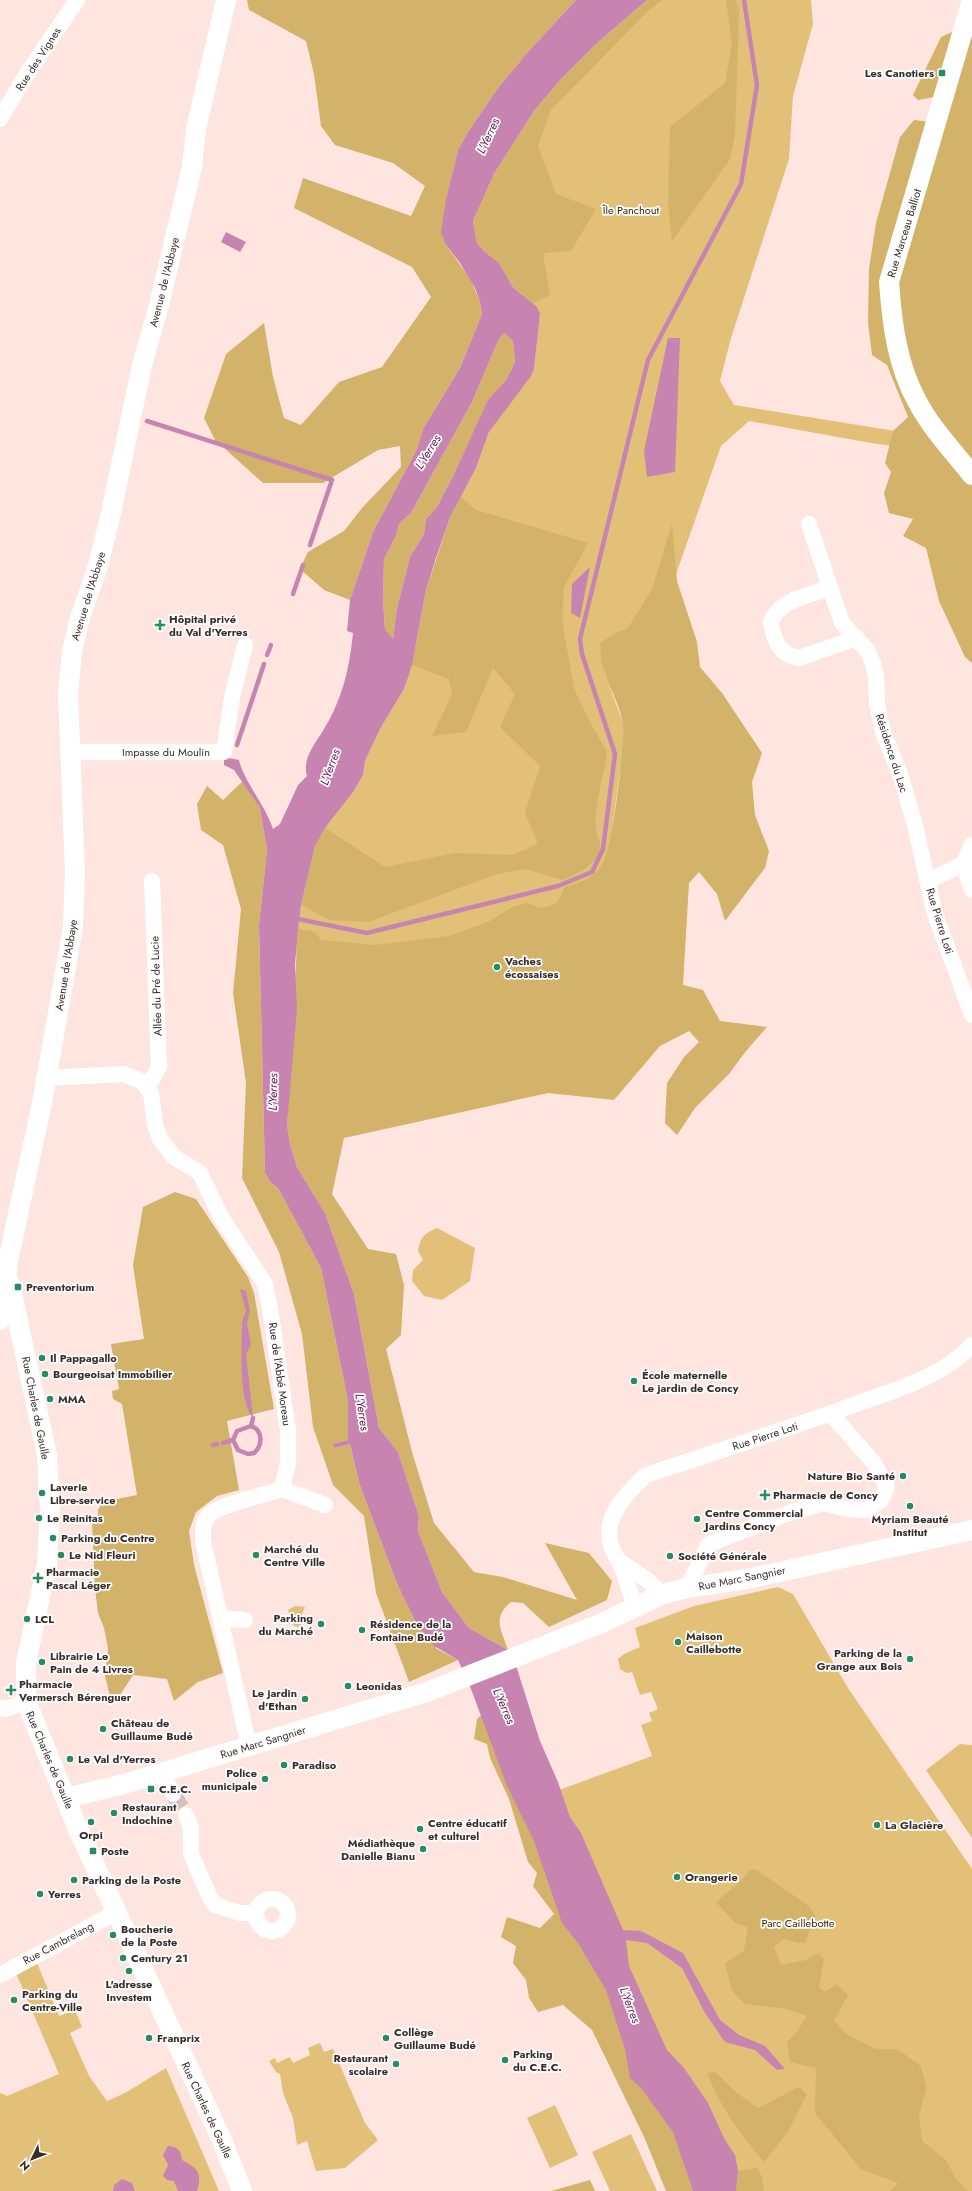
<svg xmlns="http://www.w3.org/2000/svg" width="972" height="2191" font-family="Jost,sans-serif">
  <style>
    .green { fill: #e2c077 }
    .forest { fill: #d3b269 }
    .water { fill: #c884b0; fill-rule: evenodd }
    .lines { fill: none; stroke-linecap: round; stroke-linejoin: round }
    .stream { stroke: #c884b0; stroke-width: 4.5 }
    .minor-tunnel { stroke: #d7c0bc; stroke-width: 16; stroke-dasharray: 16 8; stroke-linecap: butt }
    .minor { stroke: #fff; stroke-width: 16 }
    .tertiary { stroke: #fff; stroke-width: 20 }
    .poi-dot { fill: #278b65; stroke: #fff; stroke-width: 1.5 }
    .labels { text-anchor: middle; dominant-baseline: central; stroke-width: 3.5; stroke-linejoin: round; paint-order: stroke }
    .street-label { font-size: 11px; fill: #392d2a; stroke: #fff }
    .poi-label { font-size: 11px; font-weight: bold; fill: #392d2a; stroke: #fff; text-anchor: start }
    .park-label { font-size: 11px; fill: #372907; stroke: #fff }
    .water-label { font-size: 12px; font-style: italic; fill: #671751; stroke: #fff }
  </style>
  <rect width="100%" height="100%" fill="#ffe5e0"/>
  <g class="green">
    <polygon points="647,0 811,0 813,24 793,96 789,159 731,338 720,381 734,405 920,435 928,451 871,443 749,421 721,446 660,620 605,674 623,723 624,742 610,844 662,933 294,955 301,905 315,846 325,828 354,791 363,775 365,761 380,729 404,689 456,503 476,468 489,432 534,369 540,313 523,296 494,174"/>
    <path d="M 437,1228 L 475,1248 L 470,1281 L 442,1300 L 424,1296 L 412,1281 L 413,1270 L 423,1260 L 418,1251 C 420,1238 424,1233 437,1228 Z"/>
    <polygon points="778,1587 793,1594 848,1688 972,1869 972,2191 733,2191 628,1969 559,1790 652,1756 641,1725 652,1721 649,1713 658,1709 651,1692 640,1695 632,1672 627,1673 620,1669 618,1659 624,1654 640,1647 635,1628 694,1606"/>
    <polygon points="295,1606 305,1607 301,1617 303,1623 298,1627 294,1626 288,1610"/>
    <polygon points="960,1744 972,1745 972,1838 926,1770"/>
    <polygon points="37,1963 59,2016 75,2010 82,2027 70,2033 89,2076 107,2101 125,2093 166,2068 219,2191 0,2191 0,2093 7,2096 59,2074 16,1973"/>
    <polygon points="320,2043 324,2052 333,2049 365,2123 378,2140 345,2168 316,2171 307,2141 297,2145 293,2118 283,2093 280,2074 276,2072 269,2061 275,2058 277,2063 290,2057 293,2063 310,2055 308,2048"/>
    <polygon points="555,2105 578,2155 550,2168 527,2118"/>
    <polygon points="631,2134 657,2191 610,2191 592,2152"/>
  </g>
  <g class="forest">
    <polygon points="247,0 576,0 527,53 498,88 468,132 458,150 446,199 446,245 471,280 480,302 482,314 460,368 423,429 417,449 373,532 350,600 324,590 300,569 308,552 344,531 362,508 401,467 400,446 378,450 323,483 263,483 215,440 204,418 226,354 264,323 273,377 284,418 301,425 339,382 382,367 431,297 412,267 294,208 303,178 411,216 425,186 393,163 335,145 321,126 314,74 306,41 249,10"/>
    <polygon points="647,0 662,0 647,12 551,110 538,146 556,194 596,209 571,251 543,253 550,295 533,303 513,287 499,263 484,251 477,243 473,221 494,174 534,111 561,79 596,44"/>
    <polygon points="726,0 736,0 739,11 735,135 730,159 672,241 668,204 670,127 725,83 732,43"/>
    <polygon points="972,16 972,663 965,657 939,601 926,548 903,536 913,519 889,513 884,493 891,472 885,463 893,431 908,417 887,365 872,355 868,322 869,269 876,223 900,137 914,120 930,122 940,96 918,100 913,95 941,37 970,24"/>
    <polygon points="504,333 513,341 515,362 506,380 488,401 453,476 437,507 426,519 424,534 410,557 397,608 393,640 385,629 383,601 384,559 396,536 399,524 411,513 472,402 499,339"/>
    <path d="M 460,496 L 476,510 L 588,543 L 564,587 L 562,621 L 574,689 L 590,722 L 607,752 C 605,773 593,808 596,828 C 597,836 602,843 599,852 C 593,867 576,874 563,880 L 526,869 L 497,874 L 368,922 L 330,920 L 301,905 L 315,846 L 325,828 L 385,867 L 456,853 L 512,855 L 538,844 L 525,813 L 540,766 L 500,727 L 515,694 L 493,668 L 466,732 L 432,736 L 452,695 L 449,679 L 412,665 L 426,590 L 451,515 Z"/>
    <path d="M 672,524 L 677,581 L 697,642 L 700,667 L 722,693 L 762,753 L 752,782 L 755,815 L 769,851 L 765,868 L 725,921 L 717,894 L 699,872 L 689,883 L 683,985 L 703,990 L 720,1021 L 767,1027 L 746,1051 L 729,1074 L 695,1108 L 677,1135 L 665,1123 L 667,1083 L 684,1057 L 699,1042 L 689,1031 L 660,1046 L 614,1100 L 548,1093 L 344,1138 L 332,1194 L 368,1249 L 396,1254 L 404,1285 L 401,1335 L 386,1349 L 412,1452 L 434,1523 L 474,1572 L 503,1577 L 577,1600 L 545,1543 L 589,1553 L 612,1581 L 607,1600 L 549,1627 L 523,1603 L 511,1602 C 492,1618 501,1629 508,1650 L 469,1628 L 442,1592 L 418,1531 L 419,1516 L 398,1452 L 379,1428 L 354,1294 L 325,1213 L 297,1167 L 290,1144 L 287,1125 L 298,929 L 315,932 L 321,940 L 375,945 L 449,936 L 490,921 L 512,907 L 527,903 L 541,908 L 550,906 L 557,903 L 565,887 C 579,883 591,879 601,867 C 612,855 625,743 623,724 C 620,705 608,686 603,667 C 600,660 601,651 600,643 L 614,634 L 628,628 L 652,589 Z"/>
    <polygon points="243,781 260,808 267,850 259,925 265,1173 271,1183 278,1188 321,1268 348,1401 348,1440 334,1444 335,1448 350,1444 360,1486 398,1586 416,1623 437,1649 458,1660 409,1682 376,1593 364,1516 333,1485 313,1427 302,1334 279,1252 242,1178 246,1083 233,993 241,909 223,845 201,830 197,804 207,786 223,800"/>
    <polygon points="175,1192 196,1199 248,1277 254,1293 274,1409 227,1421 239,1490 217,1496 196,1512 189,1531 194,1565 223,1673 198,1682 174,1701 167,1679 133,1675 118,1698 111,1700 105,1676 108,1648 104,1628 98,1613 95,1589 92,1522 98,1522 98,1510 102,1502 137,1495 122,1404 113,1399 112,1391 119,1389 111,1344 144,1339 133,1265 143,1207"/>
    <polygon points="486,1710 637,2029 698,2191 666,2191 645,2139 592,2030 563,2005 538,2012 529,1998 526,1980 513,1963 516,1946 501,1937 507,1917 540,1928 554,1914 533,1886 537,1873 528,1862 509,1799 490,1758 487,1744 474,1739 477,1719"/>
    <polygon points="755,1869 809,1906 815,1916 805,1943 797,1943 783,1939 774,1947 781,1965 806,1960 818,1953 824,1959 819,1987 825,1992 837,1984 848,1995 834,2020 846,2034 876,2049 897,2049 921,2066 926,2088 919,2116 922,2141 946,2160 956,2179 968,2191 890,2191 898,2183 861,2169 815,2113 816,2068 790,2062 787,2042 796,2033 807,2016 787,2009 745,2004 732,1991 725,1963 744,1951 748,1927 735,1923 716,1902 740,1882 750,1870"/>
    <path d="M 715,2072 L 737,2093 L 758,2108 L 799,2087 L 807,2094 L 787,2133 L 764,2162 C 741,2135 720,2107 707,2073 Z"/>
    <polygon points="757,2168 762,2177 764,2191 736,2191 738,2171"/>
    <polygon points="590,2180 595,2191 551,2191"/>
  </g>
  <g class="water">
    <path d="M 576,0 L 647,0 L 596,44 L 561,79 L 534,111 L 494,174 L 473,221 L 477,243 L 484,251 L 499,263 L 513,287 L 537,307 L 540,313 L 539,324 L 534,369 L 531,376 L 489,432 L 476,468 L 451,515 L 436,558 L 426,590 L 412,665 L 404,689 L 380,729 L 365,761 L 363,775 L 354,791 L 325,828 L 315,846 L 301,905 L 298,929 L 295,965 L 297,1009 L 287,1125 L 290,1144 L 297,1167 L 325,1213 L 354,1294 L 379,1428 L 398,1452 L 419,1516 L 418,1531 L 442,1592 L 469,1628 L 508,1650 L 513,1656 L 540,1741 L 558,1782 L 570,1817 L 581,1833 L 623,1930 L 641,1931 L 683,1953 L 720,2020 L 739,2035 L 765,2046 L 785,2069 L 777,2070 L 755,2050 L 725,2042 L 705,2013 L 682,1968 L 647,1943 L 626,1940 L 629,1966 L 667,2050 L 684,2068 L 708,2103 L 725,2140 L 735,2155 L 738,2171 L 736,2191 L 693,2191 L 673,2132 L 641,2088 L 630,2078 L 625,2049 L 606,1990 L 578,1943 L 562,1923 L 534,1841 L 507,1786 L 471,1689 L 458,1660 L 434,1646 L 416,1623 L 398,1586 L 360,1486 L 350,1444 L 335,1448 L 333,1444 L 348,1440 L 348,1401 L 321,1268 L 278,1188 L 271,1183 L 265,1173 L 259,925 L 267,850 L 260,808 L 234,770 L 224,765 L 224,757 L 239,760 C 244,782 265,804 273,829 L 280,824 L 298,785 L 307,776 C 302,761 313,746 321,734 C 342,701 349,671 353,633 L 347,631 L 350,600 L 373,532 L 417,449 L 423,429 L 460,368 L 482,314 L 480,302 L 475,288 L 460,263 L 446,245 L 441,232 L 446,199 L 458,150 L 468,132 L 498,88 L 527,53 ZM 504,333 L 513,341 L 515,362 L 506,380 L 488,400 L 453,476 L 437,507 L 426,519 L 424,534 L 410,557 L 397,608 L 393,639 L 385,629 L 383,601 L 384,559 L 396,536 L 399,524 L 411,513 L 472,402 L 499,339 Z"/>
    <polygon points="226,232 246,242 240,252 221,242"/>
    <polygon points="668,338 680,338 675,472 647,477 644,451"/>
    <polygon points="590,567 580,618 571,613 572,584"/>
    <path d="M 240,1289 L 246,1291 L 250,1311 L 247,1323 L 251,1345 L 246,1354 L 253,1418 C 238,1400 242,1346 242,1322 L 246,1311 Z"/>
    <path d="M 168,2146 C 179,2147 181,2151 182,2160 C 197,2168 203,2173 197,2191 L 178,2191 L 174,2181 L 167,2180 L 163,2176 L 168,2165 L 163,2155 Z"/>
    <polygon points="122,2179 132,2183 135,2191 113,2191 114,2185"/>
  </g>
  <g class="lines">
    <g class="stream">
      <polyline points="147,421 332,480 310,545"/>
      <polyline points="293,594 303,565"/>
      <polyline points="267,655 271,645"/>
      <polyline points="237,745 264,664"/>
      <polyline points="293,918 367,933 558,886 592,872 603,849 615,754 582,654 580,639 648,360 741,184 757,85 744,0"/>
      <path d="M 233,1440 L 238,1450 L 248,1454 L 254,1453 C 263,1445 263,1430 251,1426"/>
      <polyline points="223,1443 233,1440 237,1431 251,1426 253,1418"/>
      <polyline points="213,1445 217,1444"/>
    </g>
    <polyline class="minor-tunnel" points="173,1794 186,1815"/>
    <g class="minor">
      <polyline points="0,119 28,72 77,0"/>
      <polyline points="809,524 842,623 867,650 873,663 876,676 877,704 883,732 901,777 915,825 934,911 972,1015"/>
      <path d="M 830,588 C 810,595 777,600 771,623 C 774,641 780,655 799,658 L 857,638"/>
      <polyline points="71,752 224,752 232,697 245,645"/>
      <polyline points="972,845 963,864 972,890"/>
      <polyline points="928,881 963,864"/>
      <path d="M 47,1078 L 124,1074 L 141,1081 L 151,1093 L 155,1125 L 160,1139 L 174,1157 L 200,1173 L 221,1217 L 265,1284 L 271,1315 L 288,1431 L 288,1463 L 282,1489 C 268,1494 218,1505 209,1515 C 202,1522 203,1533 203,1541 L 249,1747"/>
      <polyline points="147,1088 159,1067 152,881"/>
      <polyline points="282,1489 325,1505"/>
      <polyline points="620,1562 646,1579 663,1594"/>
      <polyline points="687,1588 709,1544 789,1513 823,1503 847,1509 867,1510 881,1500 887,1487 874,1463 830,1413"/>
      <path d="M 635,1607 C 630,1592 626,1577 620,1563 C 617,1557 613,1552 611,1546 C 602,1517 627,1493 646,1475 C 714,1453 783,1430 851,1406 C 893,1390 940,1379 972,1345"/>
      <polyline points="221,1618 245,1620"/>
      <polyline points="0,1708 7,1709 26,1701"/>
      <polyline points="162,1773 173,1794"/>
      <polyline points="186,1815 191,1828 191,1854 210,1898 215,1905 240,1913 256,1913"/>
      <circle cx="272" cy="1915" r="16"/>
      <polyline points="0,1975 117,1912"/>
    </g>
    <g class="tertiary">
      <path d="M 972,0 L 889,282 C 892,323 897,365 917,401 C 931,428 953,451 972,475"/>
      <polyline points="10,1284 47,1455 50,1509 47,1564 26,1663 26,1701 78,1829 221,2138 242,2191"/>
      <polyline points="0,1320 5,1299 8,1261 43,1098 73,927 75,872 68,693 72,652 79,621 98,566 111,513 142,365 158,309 192,167 196,129 226,0"/>
      <polyline points="66,1798 124,1784 427,1692 602,1623 663,1594 687,1588 747,1579 972,1530"/>
    </g>
  </g>
  <g class="poi-dot">
    <rect x="938" y="69" width="8" height="8" rx="2"/>
    <path d="M158 619h4v4h4v4h-4v4h-4v-4h-4v-4h4z"/>
    <circle cx="497" cy="967" r="4"/>
    <rect x="14" y="1283" width="8" height="8" rx="2"/>
    <circle cx="42" cy="1358" r="4"/>
    <circle cx="45" cy="1374" r="4"/>
    <circle cx="634" cy="1381" r="4"/>
    <circle cx="50" cy="1399" r="4"/>
    <circle cx="903" cy="1476" r="4"/>
    <circle cx="42" cy="1493" r="4"/>
    <path d="M763 1489h4v4h4v4h-4v4h-4v-4h-4v-4h4z"/>
    <circle cx="910" cy="1506" r="4"/>
    <circle cx="39" cy="1518" r="4"/>
    <circle cx="697" cy="1519" r="4"/>
    <circle cx="53" cy="1538" r="4"/>
    <circle cx="61" cy="1555" r="4"/>
    <circle cx="256" cy="1555" r="4"/>
    <circle cx="670" cy="1556" r="4"/>
    <path d="M36 1572h4v4h4v4h-4v4h-4v-4h-4v-4h4z"/>
    <circle cx="27" cy="1619" r="4"/>
    <circle cx="321" cy="1624" r="4"/>
    <circle cx="362" cy="1630" r="4"/>
    <circle cx="678" cy="1642" r="4"/>
    <circle cx="910" cy="1659" r="4"/>
    <circle cx="42" cy="1662" r="4"/>
    <circle cx="348" cy="1686" r="4"/>
    <path d="M9 1684h4v4h4v4h-4v4h-4v-4h-4v-4h4z"/>
    <circle cx="305" cy="1699" r="4"/>
    <circle cx="103" cy="1729" r="4"/>
    <circle cx="70" cy="1759" r="4"/>
    <circle cx="284" cy="1765" r="4"/>
    <circle cx="265" cy="1779" r="4"/>
    <rect x="147" y="1785" width="8" height="8" rx="2"/>
    <circle cx="114" cy="1813" r="4"/>
    <circle cx="91" cy="1822" r="4"/>
    <circle cx="877" cy="1825" r="4"/>
    <circle cx="420" cy="1829" r="4"/>
    <circle cx="423" cy="1849" r="4"/>
    <rect x="89" y="1847" width="8" height="8" rx="2"/>
    <circle cx="677" cy="1877" r="4"/>
    <circle cx="74" cy="1880" r="4"/>
    <circle cx="40" cy="1894" r="4"/>
    <circle cx="113" cy="1935" r="4"/>
    <circle cx="123" cy="1958" r="4"/>
    <circle cx="129" cy="1971" r="4"/>
    <circle cx="14" cy="2000" r="4"/>
    <circle cx="149" cy="2038" r="4"/>
    <circle cx="386" cy="2038" r="4"/>
    <circle cx="505" cy="2060" r="4"/>
    <circle cx="396" cy="2064" r="4"/>
  </g>
  <g class="labels">
    <g class="street-label">
      <text transform="translate(38 59) rotate(-57)">Rue des Vignes</text>
      <text transform="translate(904 233) rotate(-73)">Rue Marceau Balliot</text>
      <text transform="translate(164 282) rotate(-76)">Avenue de l'Abbaye</text>
      <text transform="translate(88 596) rotate(-73)">Avenue de l'Abbaye</text>
      <text x="166" y="752">Impasse du Moulin</text>
      <text transform="translate(892 753) rotate(72)">Résidence du Lac</text>
      <text transform="translate(940 921) rotate(73)">Rue Pierre Loti</text>
      <text transform="translate(66 965) rotate(-81)">Avenue de l'Abbaye</text>
      <text transform="translate(156 986) rotate(-92)">Allée du Pré de Lucie</text>
      <text transform="translate(280 1374) rotate(82)">Rue de l'Abbé Moreau</text>
      <text transform="translate(36 1408) rotate(79)">Rue Charles de Gaulle</text>
      <text transform="translate(765 1436) rotate(-18)">Rue Pierre Loti</text>
      <text transform="translate(742 1578) rotate(-11)">Rue Marc Sangnier</text>
      <text transform="translate(263 1742) rotate(-17)">Rue Marc Sangnier</text>
      <text transform="translate(50 1760) rotate(67)">Rue Charles de Gaulle</text>
      <text transform="translate(58 1943) rotate(-28)">Rue Cambrelang</text>
      <text transform="translate(207 2110) rotate(65)">Rue Charles de Gaulle</text>
    </g>
    <g class="poi-label">
      <text x="934" y="73" text-anchor="end">Les Canotiers</text>
      <text x="169" y="619">Hôpital privé<tspan x="169" dy="13">du Val d'Yerres</tspan></text>
      <text x="505" y="961">Vaches<tspan x="505" dy="13">écossaises</tspan></text>
      <text x="26" y="1287">Preventorium</text>
      <text x="50" y="1358">Il Pappagallo</text>
      <text x="53" y="1374">Bourgeoisat Immobilier</text>
      <text x="642" y="1375">École maternelle<tspan x="642" dy="13">Le jardin de Concy</tspan></text>
      <text x="58" y="1399">MMA</text>
      <text x="895" y="1476" text-anchor="end">Nature Bio Santé</text>
      <text x="50" y="1487">Laverie<tspan x="50" dy="13">Libre-service</tspan></text>
      <text x="773" y="1495">Pharmacie de Concy</text>
      <text x="705" y="1513">Centre Commercial<tspan x="705" dy="13">Jardins Concy</tspan></text>
      <text x="47" y="1518">Le Reinitas</text>
      <text x="910" y="1519" text-anchor="middle">Myriam Beauté<tspan x="910" dy="13">Institut</tspan></text>
      <text x="61" y="1538">Parking du Centre</text>
      <text x="264" y="1549">Marché du<tspan x="264" dy="13">Centre Ville</tspan></text>
      <text x="69" y="1555">Le Nid Fleuri</text>
      <text x="678" y="1556">Société Générale</text>
      <text x="46" y="1572">Pharmacie<tspan x="46" dy="13">Pascal Léger</tspan></text>
      <text x="313" y="1618" text-anchor="end">Parking<tspan x="313" dy="13">du Marché</tspan></text>
      <text x="35" y="1619">LCL</text>
      <text x="370" y="1624">Résidence de la<tspan x="370" dy="13">Fontaine Budé</tspan></text>
      <text x="686" y="1636">Maison<tspan x="686" dy="13">Caillebotte</tspan></text>
      <text x="902" y="1653" text-anchor="end">Parking de la<tspan x="902" dy="13">Grange aux Bois</tspan></text>
      <text x="50" y="1656">Librairie Le<tspan x="50" dy="13">Pain de 4 Livres</tspan></text>
      <text x="19" y="1684">Pharmacie<tspan x="19" dy="13">Vermersch Bérenguer</tspan></text>
      <text x="356" y="1686">Leonidas</text>
      <text x="297" y="1693" text-anchor="end">Le jardin<tspan x="297" dy="13">d'Ethan</tspan></text>
      <text x="111" y="1723">Château de<tspan x="111" dy="13">Guillaume Budé</tspan></text>
      <text x="78" y="1759">Le Val d'Yerres</text>
      <text x="292" y="1765">Paradiso</text>
      <text x="257" y="1773" text-anchor="end">Police<tspan x="257" dy="13">municipale</tspan></text>
      <text x="159" y="1789">C.E.C.</text>
      <text x="122" y="1807">Restaurant<tspan x="122" dy="13">Indochine</tspan></text>
      <text x="428" y="1823">Centre éducatif<tspan x="428" dy="13">et culturel</tspan></text>
      <text x="885" y="1825">La Glacière</text>
      <text x="91" y="1835" text-anchor="middle">Orpi</text>
      <text x="415" y="1843" text-anchor="end">Médiathèque<tspan x="415" dy="13">Danielle Bianu</tspan></text>
      <text x="101" y="1851">Poste</text>
      <text x="685" y="1877">Orangerie</text>
      <text x="82" y="1880">Parking de la Poste</text>
      <text x="48" y="1894">Yerres</text>
      <text x="121" y="1929">Boucherie<tspan x="121" dy="13">de la Poste</tspan></text>
      <text x="131" y="1958">Century 21</text>
      <text x="129" y="1984" text-anchor="middle">L'adresse<tspan x="129" dy="13">Investem</tspan></text>
      <text x="22" y="1994">Parking du<tspan x="22" dy="13">Centre-Ville</tspan></text>
      <text x="394" y="2032">Collège<tspan x="394" dy="13">Guillaume Budé</tspan></text>
      <text x="157" y="2038">Franprix</text>
      <text x="513" y="2054">Parking<tspan x="513" dy="13">du C.E.C.</tspan></text>
      <text x="388" y="2058" text-anchor="end">Restaurant<tspan x="388" dy="13">scolaire</tspan></text>
    </g>
    <g class="park-label">
      <text x="631" y="210">Île Panchout</text>
      <text x="798" y="1923">Parc Caillebotte</text>
    </g>
    <g class="water-label">
      <text transform="translate(488 136) rotate(-65)">L'Yerres</text>
      <text transform="translate(428 452) rotate(-58)">L'Yerres</text>
      <text transform="translate(330 767) rotate(-70)">L'Yerres</text>
      <text transform="translate(273 1092) rotate(-89)">L'Yerres</text>
      <text transform="translate(362 1412) rotate(81)">L'Yerres</text>
      <text transform="translate(504 1706) rotate(66)">L'Yerres</text>
      <text transform="translate(630 2005) rotate(69)">L'Yerres</text>
    </g>
  </g>
  <g transform="translate(32 2159) rotate(227)" stroke="#ffffff" stroke-width="3" paint-order="stroke">
  <path d="M0-3L7 15L0 10L-7 15Z" fill="#392d2a"/>
  <text y="-6" font-size="11" font-weight="bold" text-anchor="middle" fill="#392d2a">N</text>
  </g>
</svg>
